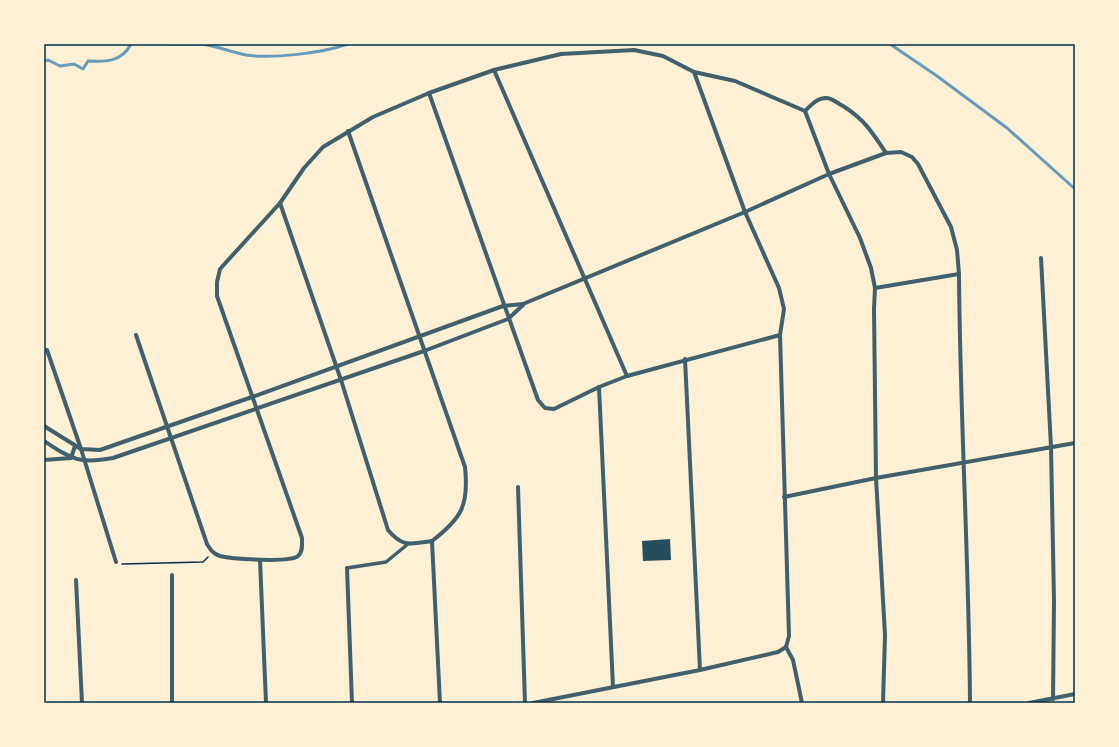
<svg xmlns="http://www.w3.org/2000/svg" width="1119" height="747" font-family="Spectral,serif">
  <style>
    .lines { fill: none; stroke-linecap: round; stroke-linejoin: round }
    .stream { stroke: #669bbc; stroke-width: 3 }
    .building { fill: #264d5e }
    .path { stroke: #003049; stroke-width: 1.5 }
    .pedestrian { stroke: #3f606c; stroke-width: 3.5 }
    .minor { stroke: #3f606c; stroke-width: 4 }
    .neatline { fill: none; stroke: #003049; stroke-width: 1.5 }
  </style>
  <rect width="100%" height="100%" fill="#fdf0d5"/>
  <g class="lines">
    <g class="stream">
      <polyline points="171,44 200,44"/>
      <path d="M 201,44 C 216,46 231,52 246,55 C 273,59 322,53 348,44"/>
      <polyline points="890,44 937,76 1007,128 1075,189"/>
      <path d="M 44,61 L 48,60 L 60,66 L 74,64 L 83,69 L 88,61 C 105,62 122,62 131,44"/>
    </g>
  </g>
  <polygon class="building" points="670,539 671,560 643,561 642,541"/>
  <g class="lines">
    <polyline class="path" points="122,564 203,562 208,557"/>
    <polyline class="pedestrian" points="347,568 386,562 408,544"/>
    <g class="minor">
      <polyline points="494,70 627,376"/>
      <polyline points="694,72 745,212 779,288 784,309 780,335 789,636 786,647"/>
      <polyline points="429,93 538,400 545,408 554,409 599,387 627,376 780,335"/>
      <polyline points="805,111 829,174 860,238 871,268 875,288 874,309 876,478 885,635 883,703"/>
      <path d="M 805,111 C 811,105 817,98 826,98 C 832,98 837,103 843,106 C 864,119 872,132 886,153"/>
      <path d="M 348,131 L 465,467 C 469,505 462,518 432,541"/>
      <path d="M 280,203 L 341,380 L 388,530 C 403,548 411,544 432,541"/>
      <polyline points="1041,258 1051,447 1054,601 1053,699"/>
      <polyline points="875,288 959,274"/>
      <path d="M 136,335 L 207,544 C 210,549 213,554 220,556 C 232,559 290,563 298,556 C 303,552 302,544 302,538 L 217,296 L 217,282 L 220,269 L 280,203 L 304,168 L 323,147 L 373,117 L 429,93 L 494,70 L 561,54 L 634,50 L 663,56 L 694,72 L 735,81 L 805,111"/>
      <polyline points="47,350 81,449 116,562"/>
      <polyline points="685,359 700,670"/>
      <polyline points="599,387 613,687"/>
      <path d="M 44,426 L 81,449 L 100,450 L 252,397 L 503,306 L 523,304 L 745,212 L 829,174 L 886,153 L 901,152 L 912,157 L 918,164 L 951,227 L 957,250 L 959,274 C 960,417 969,560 970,703"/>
      <path d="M 44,441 C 73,460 79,464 113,458 L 424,351 L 508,319 L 523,305"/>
      <polyline points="44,460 71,458 75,446"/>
      <polyline points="518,487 525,703"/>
      <polyline points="784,497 876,478 1075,443"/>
      <polyline points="432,541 440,703"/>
      <polyline points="260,560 266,703"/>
      <polyline points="347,568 352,703"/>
      <polyline points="76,580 82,703"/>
      <polyline points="786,647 793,660 802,703"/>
      <polyline points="172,703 172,575"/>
      <polyline points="533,703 700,670 778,652 786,647"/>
      <polyline points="1029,703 1075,694"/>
    </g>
  </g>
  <rect width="1119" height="747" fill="none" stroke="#fdf0d5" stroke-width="90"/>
  <rect x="45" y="45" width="1029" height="657" class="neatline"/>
</svg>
